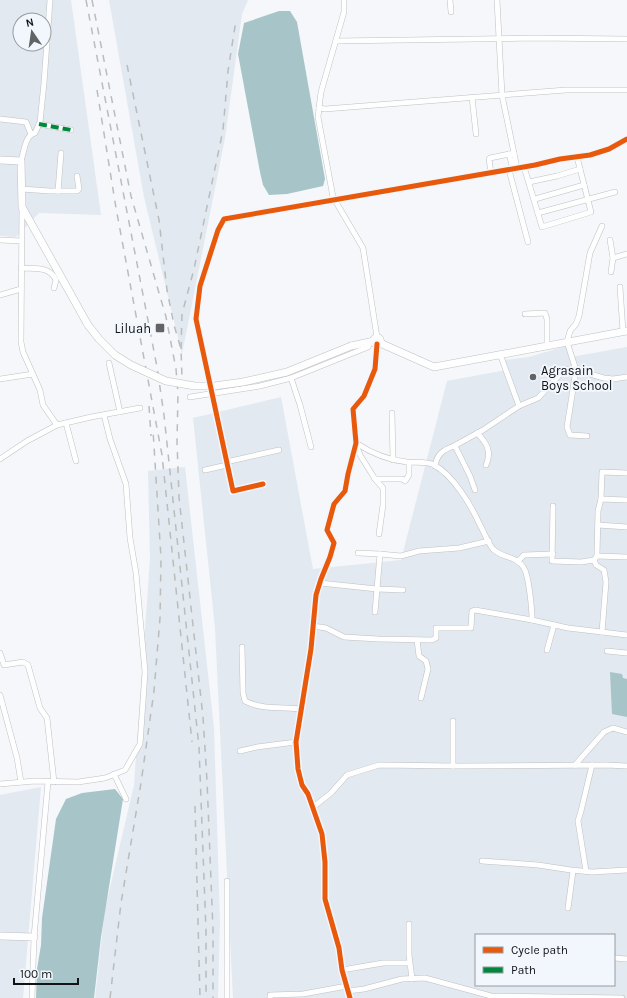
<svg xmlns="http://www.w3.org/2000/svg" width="627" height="998" font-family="Karla,sans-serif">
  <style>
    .built { fill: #e2e9f0; fill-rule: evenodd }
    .water { fill: #a7c5c8 }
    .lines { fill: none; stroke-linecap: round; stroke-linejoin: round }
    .street-casing { stroke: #bfc0c2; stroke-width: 6 }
    .secondary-casing { stroke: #bfc0c2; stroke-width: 8 }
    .street { stroke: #fefefe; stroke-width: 5 }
    .secondary { stroke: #fefefe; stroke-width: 7 }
    .rail { stroke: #bbbcbc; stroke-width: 1.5; stroke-dasharray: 7 7; stroke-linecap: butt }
    .secondary-bridge-casing { stroke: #bfc0c2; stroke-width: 8; stroke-linecap: butt }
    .secondary-bridge { stroke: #fefefe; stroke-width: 7 }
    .quiet { stroke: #00873e; stroke-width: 4; stroke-dasharray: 8 4; stroke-linecap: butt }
    .cycleway-casing { stroke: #f2f7fd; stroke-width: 8 }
    .cycleway { stroke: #e8590c; stroke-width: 5 }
    .poi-dot { fill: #616365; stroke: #f2f7fd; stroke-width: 1.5 }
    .labels { text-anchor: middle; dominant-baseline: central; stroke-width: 4; stroke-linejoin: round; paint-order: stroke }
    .poi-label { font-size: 13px; fill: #111315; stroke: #f2f7fd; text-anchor: end }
  </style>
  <rect width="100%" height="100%" fill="#f5f7fa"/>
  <g class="built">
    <path d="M 0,0 L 71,0 L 101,215 L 39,213 L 16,237 L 0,236 ZM 20,20 L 44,20 L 44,44 L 20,44 Z"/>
    <polygon points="109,0 248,0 242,14 225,138 182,354 144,197"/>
    <path d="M 566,346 L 571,357 L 627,347 L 627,998 L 233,998 L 215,628 L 193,418 L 281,397 L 313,569 L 401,560 L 447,381 L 506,370 L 503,360 L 529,357 ZM 476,935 L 614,935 L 614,985 L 476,985 Z"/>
    <polygon points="185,467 214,728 220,922 218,998 95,998 105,909 134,785 150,559 148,471"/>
    <polygon points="41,787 23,998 0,998 0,795"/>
  </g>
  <g class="water">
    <polygon points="279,11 290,11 297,22 325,179 323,186 287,194 269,195 263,185 260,172 238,54 244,23"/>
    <polygon points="610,672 622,674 623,678 627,679 627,717 612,714"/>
    <polygon points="115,789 123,799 101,937 94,998 36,998 37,969 41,945 42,918 56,819 66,799 82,793"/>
  </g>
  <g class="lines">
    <g class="street-casing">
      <g id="street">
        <polyline points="450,0 451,12"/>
        <polyline points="497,0 502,95 517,168"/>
        <polyline points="336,41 535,38 627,39"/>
        <polyline points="472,97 476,134"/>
        <polyline points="319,108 321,92 344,12 344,0"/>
        <polyline points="0,119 26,122 31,134"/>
        <polyline points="39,124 71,130"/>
        <polyline points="509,154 513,169"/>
        <path d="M 21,161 C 24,152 25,135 35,133 L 40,122 L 44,83 L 50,0"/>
        <polyline points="524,167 542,227 591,212 577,157"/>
        <polyline points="509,170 528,242"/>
        <polyline points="491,173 489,159 490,158 514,153"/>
        <polyline points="529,182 557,176 580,169"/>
        <polyline points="21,189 50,191 77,191 79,189 77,176"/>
        <polyline points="58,191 61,153"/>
        <polyline points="535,199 584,185"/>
        <polyline points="22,207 21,342 23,352 40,390 43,405 57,425"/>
        <polyline points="538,213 615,192"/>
        <polyline points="0,240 21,241"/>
        <polyline points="610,240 613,258 611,272"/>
        <polyline points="613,258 627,254"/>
        <path d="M 21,268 C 36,269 49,266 56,280 L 54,288"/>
        <polyline points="620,287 623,332"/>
        <polyline points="0,295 21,289"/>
        <polyline points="525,314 545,313 547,319 547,346"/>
        <polyline points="377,337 363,248 333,197 318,117 319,108 325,109 566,90 627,90"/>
        <polyline points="500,354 519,406"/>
        <polyline points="109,363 120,412"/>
        <polyline points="291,378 300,405 311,447"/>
        <polyline points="0,379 33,374"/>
        <polyline points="190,397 260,386 291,378 368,347 370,342"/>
        <polyline points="392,413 393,460"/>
        <polyline points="66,423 76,461"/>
        <path d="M 477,433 C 487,443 492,452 486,465"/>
        <polyline points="587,436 570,435 567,427 576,370 567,342 570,331 576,324 579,316 590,253 602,226"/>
        <path d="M 356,443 C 371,453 388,460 407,462 C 415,463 427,461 434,465 C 453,475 471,505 480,525 C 484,532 488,543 493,549 C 501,558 516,555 524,568 C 529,577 532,609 532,620"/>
        <polyline points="356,444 360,455 375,479 402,479 405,481 409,475 409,463"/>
        <polyline points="454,446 483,430 519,406 538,398 564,370 572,369 604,378 613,379 627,377"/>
        <polyline points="0,459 27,441 57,425 91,417 140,408"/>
        <polyline points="226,462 279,450"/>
        <path d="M 435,466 C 437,454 443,450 454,446 L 456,448 L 470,476 L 475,490"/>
        <polyline points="205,470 227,465"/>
        <polyline points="375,479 383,488 383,505 379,534"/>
        <polyline points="263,484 233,491 196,319 200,286 218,230 224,219 535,165 560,159 590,155 609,149 627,139"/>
        <polyline points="601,499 602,472 627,473"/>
        <polyline points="627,500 601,499 598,511 597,556 627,557"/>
        <polyline points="553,506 552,561 581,562 594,560 597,556"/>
        <polyline points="598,525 627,527"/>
        <polyline points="358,553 380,554 375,612"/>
        <polyline points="380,554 401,556 419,551 459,548 489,541"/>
        <polyline points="594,560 596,565 604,570 606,582 602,632"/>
        <polyline points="518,561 524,555 553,554"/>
        <polyline points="320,583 377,589 403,590"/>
        <polyline points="313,626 326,628 344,637 378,639 432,640 436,638 436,628 471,628 472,611 475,610 532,620 568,628 627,635"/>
        <polyline points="417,640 419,656 426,661 428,669 421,698"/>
        <path d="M 242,647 L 243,693 L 245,701 C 262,710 283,707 302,709"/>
        <polyline points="547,650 554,625"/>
        <polyline points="607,651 627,653"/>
        <polyline points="0,653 4,665 23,662 28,665 40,708 47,718 54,782"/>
        <polyline points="0,695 17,758 21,782"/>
        <polyline points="240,751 257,747 296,742"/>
        <polyline points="575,765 604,732 613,728 627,732"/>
        <polyline points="453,766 453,721"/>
        <polyline points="114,774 126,799"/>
        <polyline points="0,784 35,781 78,782 105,778 125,770 140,744 145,672 136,573 130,538 126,484 110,439 104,415"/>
        <polyline points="312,808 331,793 347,775 379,765 455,766 606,765 627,766"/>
        <polyline points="482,861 538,865 571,870 592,872 627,870"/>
        <polyline points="586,871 578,821 581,811 592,765"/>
        <polyline points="227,881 227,998"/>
        <polyline points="568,908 573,871"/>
        <polyline points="409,924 409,955 412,979"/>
        <polyline points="614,958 627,959"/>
        <polyline points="342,970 383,963 409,963"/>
        <polyline points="348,991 364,989 402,979 425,978 491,996 622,998"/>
        <polyline points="32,998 34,937 48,782"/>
        <polyline points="270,998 270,995 303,994 347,986"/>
        <polyline points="350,998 342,970 339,948 325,899 325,862 322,834 308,794 302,785 298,769 296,742 311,649 316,595 321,579 330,557 334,543 327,530 334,504 345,491 348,474 356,443 353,409 364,396 375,369 377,344"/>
      </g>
    </g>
    <g class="secondary-casing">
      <g id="secondary">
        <polyline points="0,160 21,161 22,207 88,325"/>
        <circle cx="377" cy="341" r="3.5"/>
        <polyline points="380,343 434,367 627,331"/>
        <polyline points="351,346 374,341"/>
        <polyline points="0,936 34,937"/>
      </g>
    </g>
    <use href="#street" class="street"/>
    <use href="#secondary" class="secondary"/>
    <g class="rail">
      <polyline points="86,0 157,367 164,415 199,747 206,931 206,998"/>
      <polyline points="92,0 131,196 166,317 176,369 178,393 177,442 179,497 203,717 207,780 213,931 213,998"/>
      <polyline points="127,65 159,220 167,290 174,325 181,349 182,378"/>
      <polyline points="97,90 116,208 162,455 192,742"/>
      <polyline points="181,349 182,314 194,269 223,130 228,71 236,20"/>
      <polyline points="149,406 151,436"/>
      <polyline points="195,806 200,998"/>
      <polyline points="110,998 121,903 141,783 154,691 160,618 161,558 153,430"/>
    </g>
    <g class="secondary-bridge-casing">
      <polyline id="secondary-bridge" points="88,325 99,339 115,355 131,365 166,381 195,386 214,386 243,382 287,372 351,346"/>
    </g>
    <use href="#secondary-bridge" class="secondary-bridge"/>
    <polyline class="quiet" points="39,124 71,130"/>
    <g class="cycleway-casing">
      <g id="cycleway">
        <polyline points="263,484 233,491 196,319 200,286 218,230 224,219 535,165 560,159 590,155 609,149 627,139"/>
        <polyline points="350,998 342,970 339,948 325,899 325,862 322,834 308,794 302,785 298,769 296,742 311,649 316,595 321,579 330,557 334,543 327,530 334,504 345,491 348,474 356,443 353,409 364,396 375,369 377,344"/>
      </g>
    </g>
    <use href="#cycleway" class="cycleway"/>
  </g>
  <g class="poi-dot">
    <rect x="155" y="323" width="10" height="10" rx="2"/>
    <circle cx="533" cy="377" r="4"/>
  </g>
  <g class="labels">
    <g class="poi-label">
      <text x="151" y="328">Liluah</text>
      <text x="541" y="370" text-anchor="start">Agrasain<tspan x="541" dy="15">Boys School</tspan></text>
    </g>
  </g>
  <rect x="475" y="934" width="140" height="52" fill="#f2f7fd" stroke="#989ca0"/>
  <rect x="483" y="947" width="20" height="6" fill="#e8590c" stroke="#989ca0"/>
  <text x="511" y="954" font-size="12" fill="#111315">Cycle path</text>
  <rect x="483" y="967" width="20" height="6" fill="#00873e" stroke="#989ca0"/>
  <text x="511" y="974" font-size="12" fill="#111315">Path</text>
  <g transform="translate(32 32) rotate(347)"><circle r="19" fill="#f2f7fd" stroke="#989ca0"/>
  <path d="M0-3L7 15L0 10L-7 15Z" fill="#616365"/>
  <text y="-6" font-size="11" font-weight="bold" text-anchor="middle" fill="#111315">N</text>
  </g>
  <path d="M14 978v6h64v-6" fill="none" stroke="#111315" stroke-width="2"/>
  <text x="20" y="978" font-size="12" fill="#111315" stroke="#f2f7fd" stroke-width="3" paint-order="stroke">100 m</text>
</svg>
